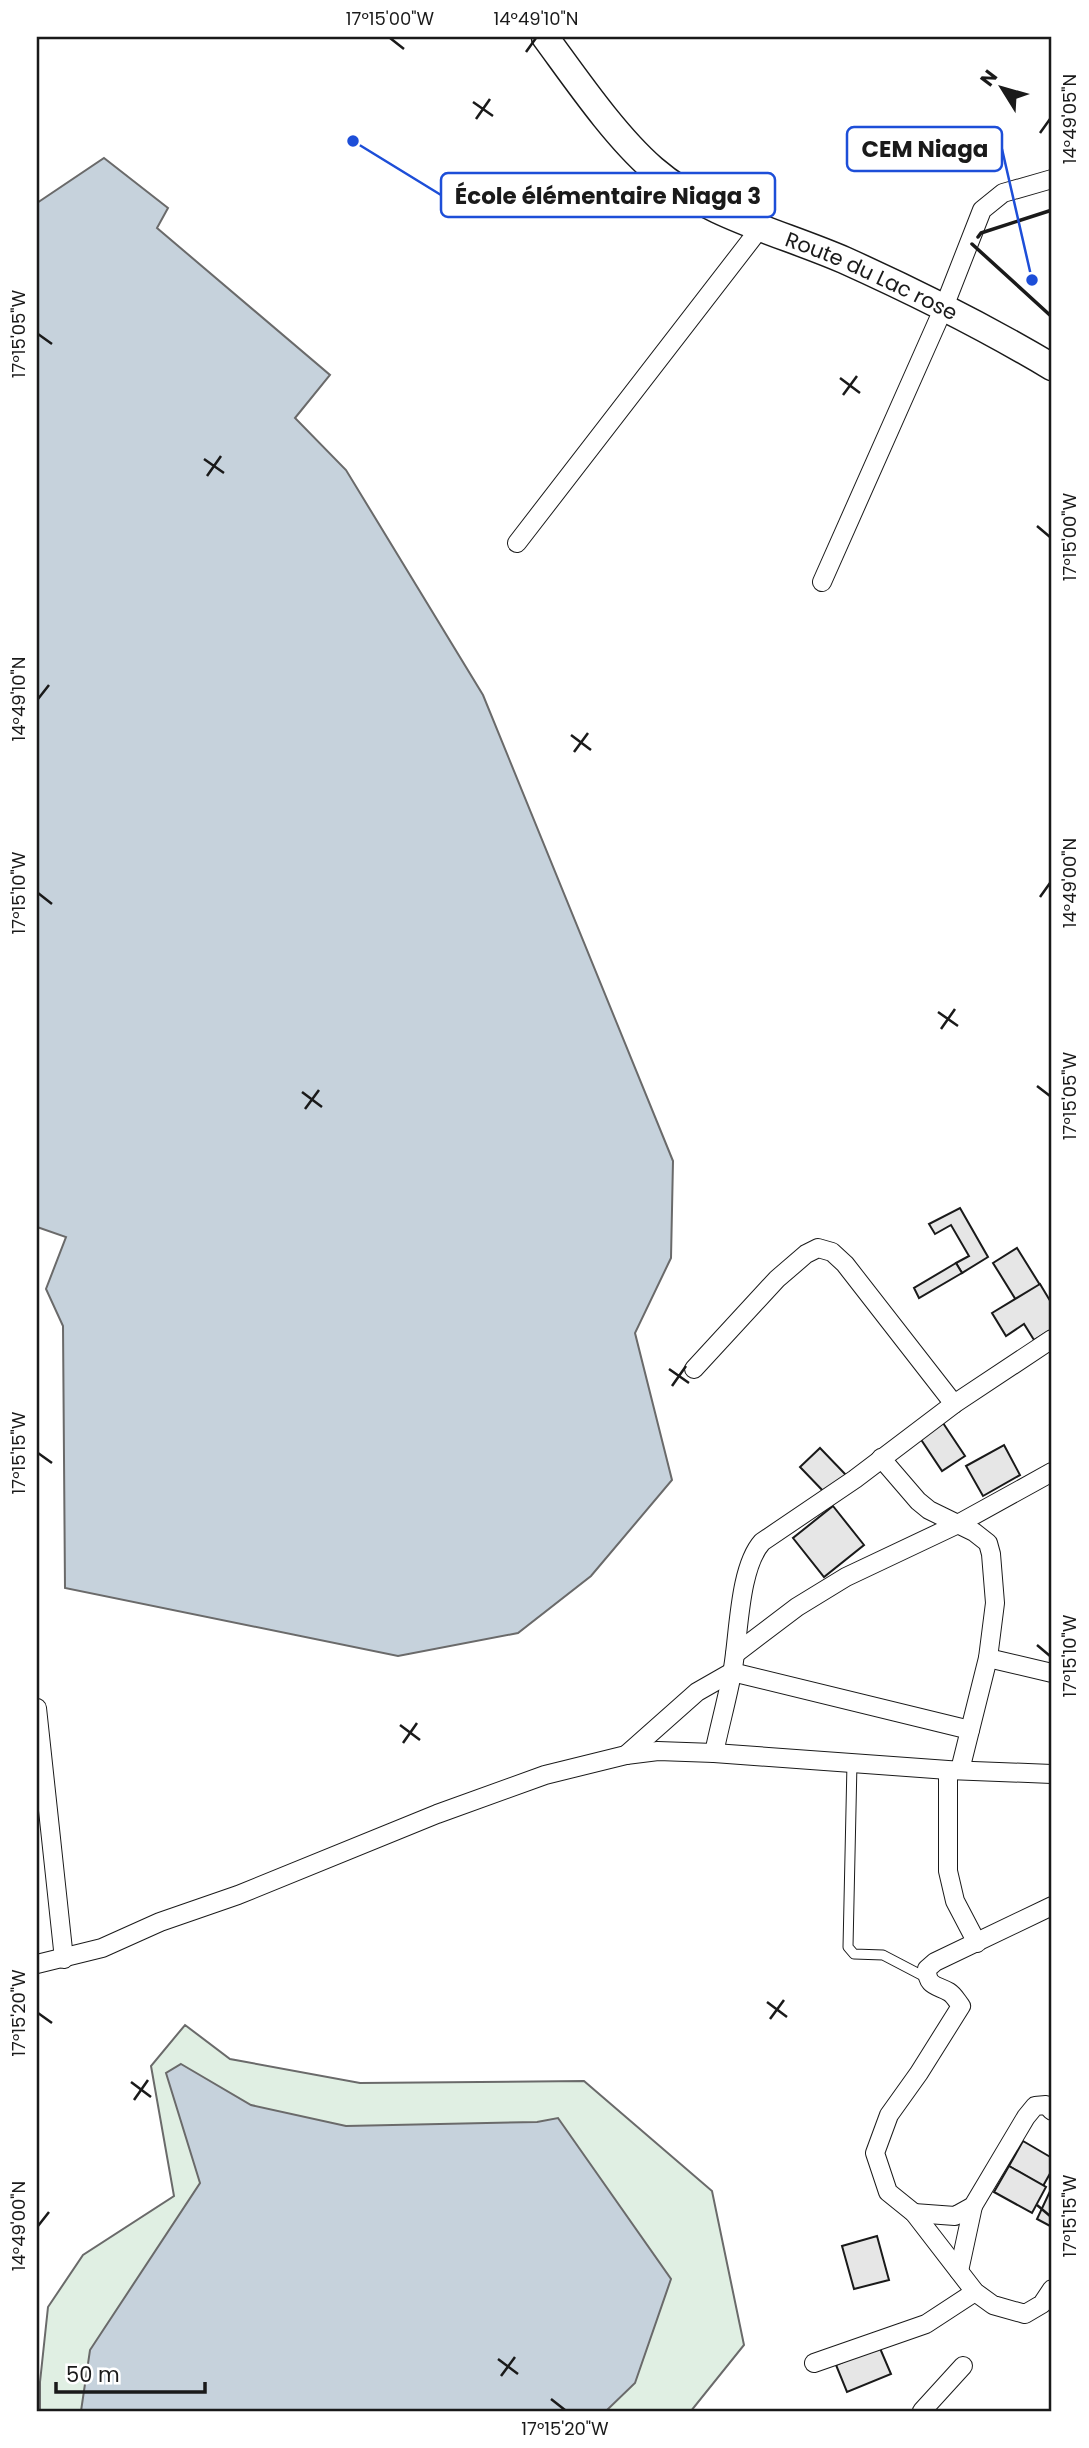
<svg xmlns="http://www.w3.org/2000/svg" width="1089" height="2448" font-family="Poppins,sans-serif">
  <style>
    .green { fill: #e0efe3; stroke: #6a6a6a; stroke-width: 2 }
    .water { fill: #c6d2dc; stroke: #6a6a6a; stroke-width: 2 }
    .building { fill: #e6e6e6; stroke: #1a1a1a; stroke-width: 2 }
    .lines { fill: none; stroke-linecap: round; stroke-linejoin: round }
    .lane-casing { stroke: #1a1a1a; stroke-width: 11 }
    .street-casing { stroke: #1a1a1a; stroke-width: 20 }
    .secondary-casing { stroke: #1a1a1a; stroke-width: 29 }
    .lane { stroke: #fff; stroke-width: 9 }
    .street { stroke: #fff; stroke-width: 18 }
    .secondary { stroke: #fff; stroke-width: 26 }
    .wall { stroke: #1a1a1a; stroke-width: 3.5 }
    .ticks { fill: none; stroke: #1a1a1a; stroke-width: 2.5 }
    .labels { text-anchor: middle; dominant-baseline: central; stroke-width: 5; stroke-linejoin: round; paint-order: stroke }
    .street-label { font-size: 21px; fill: #1a1a1a; stroke: #fff }
    .leader { fill: none; stroke: #1d4ed8; stroke-width: 2.5 }
    .callout-dot { fill: #1d4ed8; stroke: #fff; stroke-width: 2.5 }
    .callout { fill: #fff; stroke: #1d4ed8; stroke-width: 2.5 }
    .callout-label { font-size: 23px; text-anchor: middle; font-weight: bold; fill: #1a1a1a }
    .neatline { fill: none; stroke: #1a1a1a; stroke-width: 2.5 }
    .ticks-label { font-size: 18px; text-anchor: middle; fill: #1a1a1a }
  </style>
  <rect width="100%" height="100%" fill="#fff"/>
  <polygon class="green" points="185,2025 230,2059 360,2083 584,2081 712,2191 744,2345 691,2411 40,2411 40,2382 48,2307 83,2255 174,2196 151,2066"/>
  <g class="water">
    <polygon points="104,158 168,208 157,228 330,375 295,418 346,470 483,695 673,1161 671,1258 635,1333 672,1480 591,1576 518,1633 398,1656 65,1588 63,1326 46,1289 66,1237 37,1227 37,203"/>
    <polygon points="181,2064 251,2105 346,2126 537,2122 558,2118 671,2279 635,2383 606,2411 81,2411 90,2350 200,2183 166,2073"/>
  </g>
  <g class="building">
    <polygon points="960,1208 988,1257 962,1273 956,1263 969,1256 951,1225 935,1234 929,1224"/>
    <polygon points="1017,1248 1040,1285 1016,1300 993,1263"/>
    <polygon points="956,1263 962,1273 919,1298 914,1288"/>
    <polygon points="1040,1284 1052,1304 1052,1329 1034,1340 1024,1324 1006,1336 992,1313"/>
    <polygon points="943,1423 965,1456 942,1471 920,1438"/>
    <polygon points="1004,1445 1020,1475 983,1496 966,1466"/>
    <polygon points="820,1448 846,1475 826,1494 800,1467"/>
    <polygon points="833,1506 864,1545 824,1577 793,1538"/>
    <polygon points="1023,2141 1052,2158 1052,2170 1043,2186 1009,2166"/>
    <polygon points="1009,2166 1046,2187 1032,2213 994,2192"/>
    <polygon points="1052,2187 1052,2227 1037,2219"/>
    <polygon points="877,2236 889,2280 854,2289 842,2246"/>
    <polygon points="879,2346 891,2374 847,2392 836,2365"/>
  </g>
  <g class="lines">
    <g class="lane-casing">
      <polyline id="lane" points="852,1763 848,1947 854,1954 883,1955 927,1978"/>
    </g>
    <g class="street-casing">
      <g id="street">
        <polyline points="517,543 761,227"/>
        <polyline points="822,582 944,307 982,210 1003,193 1052,179"/>
        <polyline points="694,1369 777,1279 806,1254 818,1248 832,1252 845,1264 954,1404"/>
        <polyline points="881,1458 918,1501 929,1510 974,1532 988,1543 991,1554 995,1603 988,1658 960,1770"/>
        <polyline points="735,1654 797,1607 846,1577 958,1524 1052,1472"/>
        <polyline points="988,1658 1052,1673"/>
        <polyline points="37,1708 64,1959"/>
        <path d="M 714,1753 C 720,1724 728,1696 733,1668 C 739,1633 739,1568 762,1542 L 855,1479 L 954,1404 L 1052,1339"/>
        <polyline points="626,1755 697,1692 732,1672 970,1730"/>
        <polyline points="948,1770 948,1871 955,1901 977,1943"/>
        <path d="M 1052,1906 L 935,1962 L 927,1969 C 927,1987 937,1985 949,1992 C 954,1995 957,2001 961,2006 L 919,2073 L 889,2115 L 875,2153 L 888,2192 L 914,2213 L 975,2292 L 993,2305 L 1025,2314 L 1042,2304 L 1052,2289"/>
        <polyline points="37,1964 102,1948 160,1922 238,1895 437,1814 545,1775 626,1755 658,1751 714,1753 948,1770 1052,1774"/>
        <polyline points="914,2213 955,2216 973,2206 1026,2117 1035,2106 1046,2105 1052,2111"/>
        <polyline points="959,2271 973,2206"/>
        <polyline points="814,2363 926,2324 975,2292"/>
        <polyline points="922,2411 963,2366"/>
      </g>
    </g>
    <g class="secondary-casing">
      <g id="secondary">
        <path id="s1" d="M 545,37 C 576,79 614,135 653,169 C 707,216 779,232 844,260 C 915,292 985,327 1052,367"/>
      </g>
    </g>
    <use href="#lane" class="lane"/>
    <use href="#street" class="street"/>
    <use href="#secondary" class="secondary"/>
    <g class="wall">
      <polyline points="978,237 981,233 1052,210"/>
      <polyline points="972,244 1052,317"/>
    </g>
  </g>
  <path class="ticks" d="M 390,38 L 404,49M 526,52 L 536,38M 473,102 L 493,116M 476,119 L 490,99M 1040,133 L 1050,119M 38,334 L 52,344M 840,378 L 860,393M 843,395 L 857,376M 204,459 L 224,473M 207,476 L 221,456M 1037,526 L 1050,537M 38,699 L 49,685M 571,735 L 591,750M 574,752 L 588,733M 38,893 L 52,904M 1040,897 L 1050,883M 938,1012 L 958,1026M 941,1029 L 955,1009M 1037,1086 L 1050,1096M 302,1092 L 322,1107M 305,1109 L 319,1090M 669,1369 L 689,1383M 672,1386 L 686,1366M 38,1453 L 52,1463M 1037,1645 L 1050,1656M 400,1725 L 420,1740M 403,1743 L 417,1723M 767,2002 L 787,2017M 38,2013 L 52,2023M 770,2019 L 784,2000M 131,2082 L 151,2097M 134,2100 L 148,2080M 1037,2205 L 1050,2216M 38,2226 L 49,2212M 498,2359 L 518,2374M 501,2376 L 515,2357M 551,2399 L 565,2410"/>
  <g class="labels">
    <g class="street-label">
      <text stroke="none"><textPath href="#s1" startOffset="415">Route du Lac rose</textPath></text>
    </g>
  </g>
  <path class="leader" d="M1032 280L1002 149M353 141L441 195"/>
  <g class="callout-dot">
    <circle cx="1032" cy="280" r="7"/>
    <circle cx="353" cy="141" r="7"/>
  </g>
  <g class="callout">
    <rect x="847" y="127" width="155" height="44" rx="7"/>
    <rect x="441" y="173" width="334" height="44" rx="7"/>
  </g>
  <g class="callout-label">
    <text x="925" y="157">CEM Niaga</text>
    <text x="608" y="204">École élémentaire Niaga 3</text>
  </g>
  <rect width="1089" height="2448" fill="none" stroke="#ffffff" stroke-width="77"/>
  <g transform="translate(1002 88) rotate(307)" stroke="#ffffff" stroke-width="5" paint-order="stroke">
  <path d="M0-5L12 26L0 18L-12 26Z" fill="#1a1a1a"/>
  <text y="-10" font-size="19" font-weight="bold" text-anchor="middle" fill="#1a1a1a">N</text>
  </g>
  <path d="M56 2382v10h149v-10" fill="none" stroke="#1a1a1a" stroke-width="3.5"/>
  <text x="66" y="2382" font-size="21" fill="#1a1a1a" stroke="#ffffff" stroke-width="5" paint-order="stroke">50 m</text>
  <rect x="38" y="38" width="1012" height="2372" class="neatline"/>
  <g class="ticks-label">
    <text x="390" y="25">17°15'00"W</text>
    <text x="536" y="25">14°49'10"N</text>
    <text transform="translate(1070 119) rotate(-90)" y="6">14°49'05"N</text>
    <text transform="translate(19 334) rotate(-90)" y="6">17°15'05"W</text>
    <text transform="translate(1070 537) rotate(-90)" y="6">17°15'00"W</text>
    <text transform="translate(19 699) rotate(-90)" y="6">14°49'10"N</text>
    <text transform="translate(1070 883) rotate(-90)" y="6">14°49'00"N</text>
    <text transform="translate(19 893) rotate(-90)" y="6">17°15'10"W</text>
    <text transform="translate(1070 1096) rotate(-90)" y="6">17°15'05"W</text>
    <text transform="translate(19 1453) rotate(-90)" y="6">17°15'15"W</text>
    <text transform="translate(1070 1656) rotate(-90)" y="6">17°15'10"W</text>
    <text transform="translate(19 2013) rotate(-90)" y="6">17°15'20"W</text>
    <text transform="translate(1070 2216) rotate(-90)" y="6">17°15'15"W</text>
    <text transform="translate(19 2226) rotate(-90)" y="6">14°49'00"N</text>
    <text x="565" y="2435">17°15'20"W</text>
  </g>
</svg>
